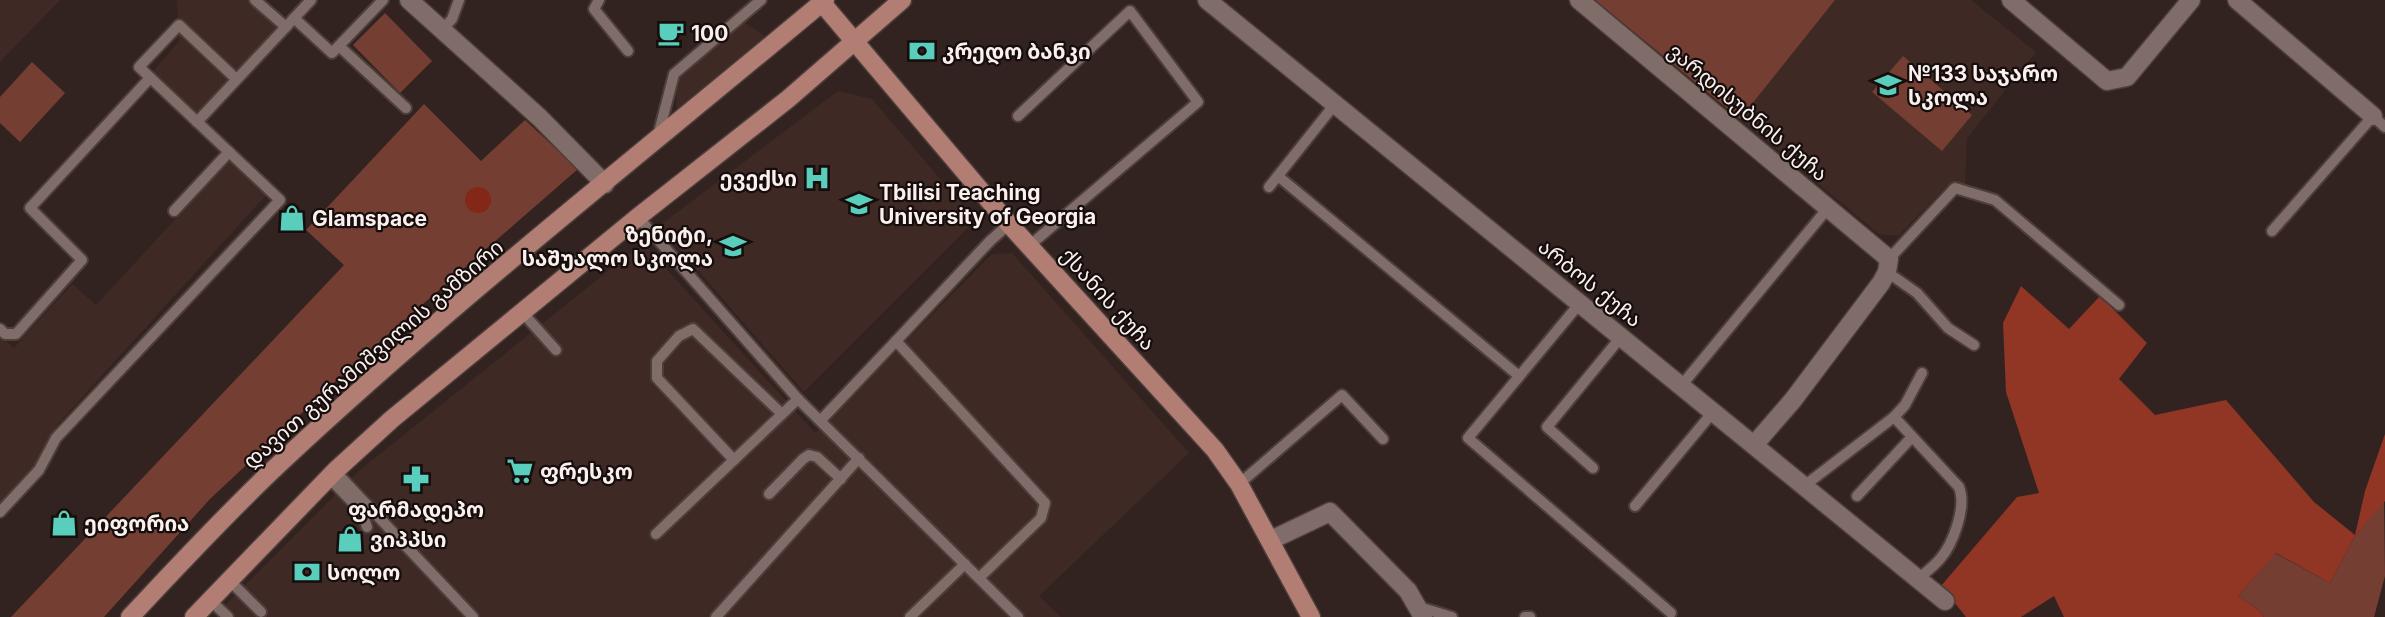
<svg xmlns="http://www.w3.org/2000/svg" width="2385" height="617" font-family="Inter,'Noto Sans Georgian',sans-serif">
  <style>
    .built { fill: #3f2924 }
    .green { fill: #753e33 }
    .forest { fill: #913525 }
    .water { fill: #832718 }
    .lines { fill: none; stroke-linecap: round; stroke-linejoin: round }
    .lane-casing { stroke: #4c3e3b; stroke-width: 14 }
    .street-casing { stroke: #4c3e3b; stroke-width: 21 }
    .primary-casing { stroke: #4c3e3b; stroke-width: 21 }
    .lane { stroke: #806d69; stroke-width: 10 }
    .street { stroke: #806d69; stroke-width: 18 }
    .primary { stroke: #b27e73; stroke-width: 18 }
    .labels { text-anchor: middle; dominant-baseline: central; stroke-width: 4.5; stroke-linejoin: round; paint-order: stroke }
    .poi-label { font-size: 21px; font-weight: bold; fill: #fbf0ee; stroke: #150e0d; text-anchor: start }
    .street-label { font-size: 21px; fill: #fbf0ee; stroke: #150e0d }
  </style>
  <rect width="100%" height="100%" fill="#322320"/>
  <g class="built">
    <polygon points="0,0 60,0 0,62"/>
    <polygon points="177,0 264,0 284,19 198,114 152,73 179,41"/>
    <polygon points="1835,0 1971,0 2036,52 1967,138 1965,183 1946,187 1898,236 1879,234 1740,119"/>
    <polygon points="735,17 765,36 677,109 675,67"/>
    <polygon points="838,91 872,99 970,214 969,227 804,392 659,226"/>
    <polygon points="229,161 266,195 58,424 36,465 0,503 0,336 14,348 72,284 96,305"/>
    <polygon points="643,243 815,433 992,254 1012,253 1189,453 1039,596 1061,617 219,617 216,614 360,470"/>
  </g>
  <g class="green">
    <polygon points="1595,0 1835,0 1740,119"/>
    <polygon points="385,13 432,61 400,93 353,45"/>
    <polygon points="1903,56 1972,115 1942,151 1872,92"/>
    <polygon points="32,62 65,93 20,142 0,123 0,97"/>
    <polygon points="424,104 481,161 525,120 578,169 353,365 210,499 104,617 11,617 344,265 306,230"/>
    <polygon points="2384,501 2385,576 2374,617 2264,617 2259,610 2238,596 2275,553 2330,583 2355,536"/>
  </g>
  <polygon class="forest" points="2021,286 2069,329 2100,296 2147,343 2119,379 2155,415 2226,400 2314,502 2355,535 2365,491 2385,434 2385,501 2355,536 2330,583 2276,553 2238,596 2259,610 2264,617 2064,617 2054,596 2021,617 1966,617 1941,586 2017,497 2039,493 2006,392 2003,323"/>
  <circle class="water" cx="478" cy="200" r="13"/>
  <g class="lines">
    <g class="lane-casing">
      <g id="lane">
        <polyline points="255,0 286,27"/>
        <polyline points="599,0 594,9 628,51"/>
        <polyline points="294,18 332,53 383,0"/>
        <polyline points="443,29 452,19 459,0"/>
        <polyline points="339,46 406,108"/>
        <polyline points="1018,116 1130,11 1198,102 1029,246"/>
        <polyline points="197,122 311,0"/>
        <polyline points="658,136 674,74 761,0"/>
        <polyline points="1278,176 1519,376"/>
        <polyline points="1269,187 1335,104"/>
        <polyline points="174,211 229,152"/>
        <polyline points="638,217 798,399 1018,617"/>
        <polyline points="2272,231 2373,116 2385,127"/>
        <polyline points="1889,259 1955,188 1995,200 2119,305"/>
        <polyline points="1887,272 1917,293 1948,328 1974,345"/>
        <polyline points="1580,303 1468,438 1671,613"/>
        <polyline points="522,312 556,350"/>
        <polyline points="0,329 5,334 16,334 82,260 30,208 150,78"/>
        <polyline points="896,341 990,241 1009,224"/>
        <polyline points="1681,386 1828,208"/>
        <polyline points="1894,417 1905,405 1922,373"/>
        <polyline points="821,420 896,341 1045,503 1041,518 979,578"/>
        <polyline points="734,460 657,378 657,361 679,336 693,329 782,414"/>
        <polyline points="1593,468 1547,427 1621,337"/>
        <polyline points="335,471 473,617"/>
        <polyline points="329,478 361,511 367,527"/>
        <polyline points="1239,484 1342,395 1383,439"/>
        <path d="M 1804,486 L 1894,417 L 1959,487 C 1967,507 1953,544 1940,559 C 1933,567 1925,573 1918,579"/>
        <polyline points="769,494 803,459 809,455 817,457 841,479"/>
        <polyline points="1857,496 1912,437"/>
        <polyline points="1635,506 1713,412"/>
        <polyline points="0,512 39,470 56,438 280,200 139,67 179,25 232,75"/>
        <polyline points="656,534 798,399"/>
        <polyline points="229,580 261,612"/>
        <polyline points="210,600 228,617"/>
        <polyline points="1419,607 1452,617"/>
        <polyline points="716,617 859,458"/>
        <polyline points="910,617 965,564"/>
        <polyline points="1525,617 1530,617"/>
      </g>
    </g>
    <g class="street-casing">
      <g id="street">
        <polyline points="409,0 540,118 605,184"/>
        <polyline points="1207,0 1945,601"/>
        <polyline points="1579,0 1889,259 1887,272 1881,283 1793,400 1754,445"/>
        <polyline points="2011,0 2107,81 2127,77 2191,0"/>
        <polyline points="2237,0 2373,116"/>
        <polyline points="1271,540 1330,512 1408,591 1423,617"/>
      </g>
    </g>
    <g class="primary-casing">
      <g id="primary">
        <polyline points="822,3 1009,224 1215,450 1239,484 1311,617"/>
        <path d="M 130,617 C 178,566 226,514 277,466 C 452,302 641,154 825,0"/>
        <polyline points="194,617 335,471 392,419 638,217 788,99 902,0"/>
      </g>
    </g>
    <use href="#lane" class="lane"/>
    <use href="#street" class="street"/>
    <use href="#primary" class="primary"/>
  </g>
  <defs>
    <g id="cafe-bare" transform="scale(2.07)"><path d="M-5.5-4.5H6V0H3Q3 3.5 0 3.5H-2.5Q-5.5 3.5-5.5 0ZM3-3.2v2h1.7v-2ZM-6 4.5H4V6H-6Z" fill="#5acebd" stroke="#150e0d" stroke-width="2.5" paint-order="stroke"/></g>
    <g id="bank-bare" transform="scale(2.07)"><path d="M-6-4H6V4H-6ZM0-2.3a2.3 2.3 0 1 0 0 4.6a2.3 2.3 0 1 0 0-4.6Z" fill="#5acebd" stroke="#150e0d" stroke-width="2.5" paint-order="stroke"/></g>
    <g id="school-bare" transform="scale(2.07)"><path d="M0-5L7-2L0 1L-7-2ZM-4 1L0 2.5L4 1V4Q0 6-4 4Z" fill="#5acebd" stroke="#150e0d" stroke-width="2.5" paint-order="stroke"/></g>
    <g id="hospital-bare" transform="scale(2.07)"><path d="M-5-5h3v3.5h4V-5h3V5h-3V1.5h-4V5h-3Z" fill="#5acebd" stroke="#150e0d" stroke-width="2.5" paint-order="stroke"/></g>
    <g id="university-bare" transform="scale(2.07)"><path d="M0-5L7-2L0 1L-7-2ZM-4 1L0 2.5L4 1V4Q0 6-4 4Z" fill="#5acebd" stroke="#150e0d" stroke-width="2.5" paint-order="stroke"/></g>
    <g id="shop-bare" transform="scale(2.07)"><path d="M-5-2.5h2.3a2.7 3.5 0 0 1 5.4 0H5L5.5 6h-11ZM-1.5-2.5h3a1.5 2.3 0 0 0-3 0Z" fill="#5acebd" stroke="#150e0d" stroke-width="2.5" paint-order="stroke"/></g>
    <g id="supermarket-bare" transform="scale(2.07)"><path d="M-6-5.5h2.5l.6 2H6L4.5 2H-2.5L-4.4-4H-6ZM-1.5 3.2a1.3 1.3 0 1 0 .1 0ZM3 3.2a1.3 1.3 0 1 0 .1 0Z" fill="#5acebd" stroke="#150e0d" stroke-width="2.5" paint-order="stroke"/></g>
    <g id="pharmacy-bare" transform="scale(2.07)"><path d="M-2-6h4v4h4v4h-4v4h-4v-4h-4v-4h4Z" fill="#5acebd" stroke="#150e0d" stroke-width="2.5" paint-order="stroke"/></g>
  </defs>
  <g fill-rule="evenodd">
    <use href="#cafe-bare" x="671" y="33"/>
    <use href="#bank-bare" x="922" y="51"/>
    <use href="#school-bare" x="1888" y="85"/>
    <use href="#hospital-bare" x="817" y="178"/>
    <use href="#university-bare" x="859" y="204"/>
    <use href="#shop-bare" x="292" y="218"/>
    <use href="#school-bare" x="733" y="246"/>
    <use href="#supermarket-bare" x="520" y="471"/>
    <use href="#pharmacy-bare" x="416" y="479"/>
    <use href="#shop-bare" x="64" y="523"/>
    <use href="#shop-bare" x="350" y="539"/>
    <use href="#bank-bare" x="307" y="572"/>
  </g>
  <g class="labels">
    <g class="poi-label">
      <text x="691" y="33">100</text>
      <text x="942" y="51">კრედო ბანკი</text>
      <text x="1908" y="73">№133 საჯარო<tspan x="1908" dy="24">სკოლა</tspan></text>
      <text x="797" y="178" text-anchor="end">ევექსი</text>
      <text x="879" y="192">Tbilisi Teaching<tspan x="879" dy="24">University of Georgia</tspan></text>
      <text x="312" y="218">Glamspace</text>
      <text x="713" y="234" text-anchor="end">ზენიტი,<tspan x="713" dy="24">საშუალო სკოლა</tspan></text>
      <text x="540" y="471">ფრესკო</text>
      <text x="416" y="509" text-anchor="middle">ფარმადეპო</text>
      <text x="84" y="523">ეიფორია</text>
      <text x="370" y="539">ვიპპსი</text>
      <text x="327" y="572">სოლო</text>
    </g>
    <g class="street-label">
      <text transform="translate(1748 112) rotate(40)">ვარდისუბნის ქუჩა</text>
      <text transform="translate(1590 283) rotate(39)">არბოს ქუჩა</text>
      <text transform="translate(1108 299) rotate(48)">ქსანის ქუჩა</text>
      <text transform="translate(373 354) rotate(-41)">დავით გურამიშვილის გამზირი</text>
    </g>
  </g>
</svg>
